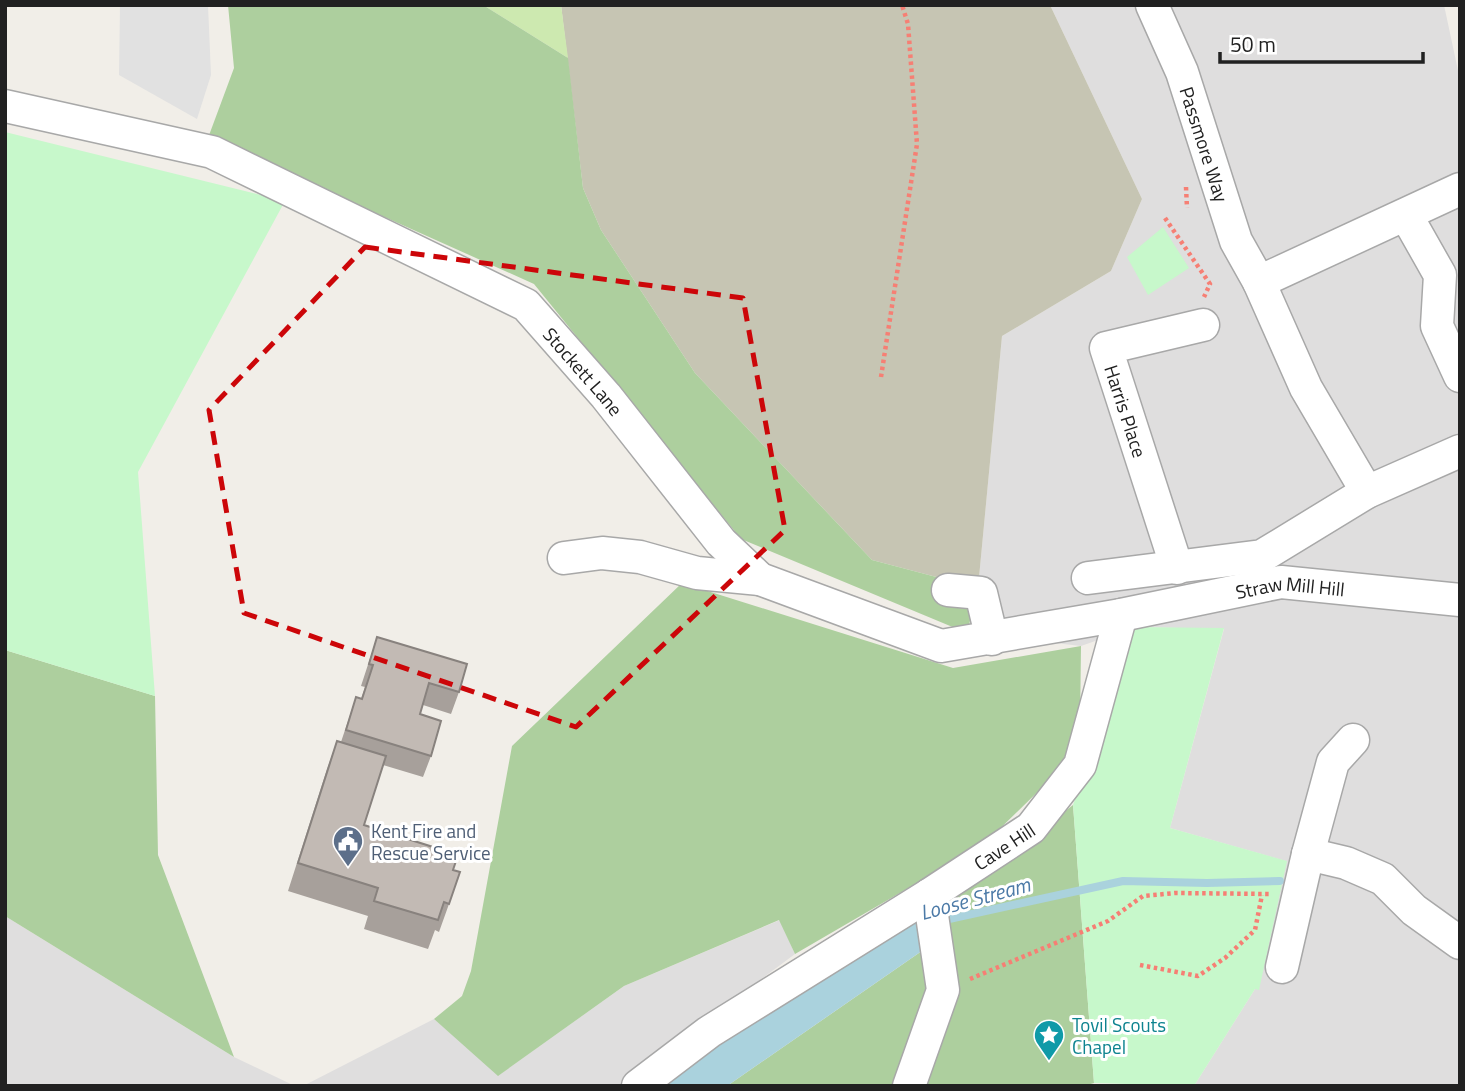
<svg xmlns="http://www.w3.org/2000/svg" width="1465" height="1091" font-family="'Titillium Web',sans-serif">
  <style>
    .residential { fill: #dfdede }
    .construction { fill: #c6c5b3 }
    .grass { fill: #cde9b0 }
    .forest { fill: #adcf9e }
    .park { fill: #c7f8cb }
    .parking { fill: #e1e1e1 }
    .water { fill: #aad2dd }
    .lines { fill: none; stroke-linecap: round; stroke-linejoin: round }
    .stream { stroke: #aad2dd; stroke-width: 8 }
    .minor-casing { stroke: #a8a8a8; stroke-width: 35 }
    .path { stroke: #f67f74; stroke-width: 4.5; stroke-dasharray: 3.5 3.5; stroke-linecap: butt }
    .minor { stroke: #fff; stroke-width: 32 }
    .wall { fill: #a7a09b }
    .building { fill: #c2bab4; stroke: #88827e; stroke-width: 2 }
    .marked { fill: none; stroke: #cc0609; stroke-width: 5; stroke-dasharray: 14 9; stroke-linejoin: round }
    .labels { text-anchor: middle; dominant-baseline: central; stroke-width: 6; stroke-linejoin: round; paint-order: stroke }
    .street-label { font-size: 19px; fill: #212121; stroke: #fff }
    .service-label { font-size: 19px; fill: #4e5e75; stroke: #fff; text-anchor: start }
    .culture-label { font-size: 19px; fill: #0d838f; stroke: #fff; text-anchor: start }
    .water-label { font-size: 21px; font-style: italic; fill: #4c7aa7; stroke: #fff }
  </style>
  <rect width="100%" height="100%" fill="#f1eee8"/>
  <g class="residential">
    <polygon points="1050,5 1444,5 1460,80 1460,1086 1194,1086 1255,989 1286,861 1170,828 1224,629 1135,627 1081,646 967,633 978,588 1002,336 1111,271 1142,199"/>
    <polygon points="5,916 234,1057 295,1086 5,1086"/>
    <polygon points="780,920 795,954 618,1086 303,1086 434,1019 499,1075 624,986"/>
  </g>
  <polygon class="construction" points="561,5 1050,5 1142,199 1111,271 1002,336 978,588 872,560 695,373 601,230 583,188"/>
  <polygon class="grass" points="483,5 561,5 568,58"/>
  <g class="forest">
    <polygon points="228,5 483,5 568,58 583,188 601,230 695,373 872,560 978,588 967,633 741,539 534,284 208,138 234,68"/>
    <polygon points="682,583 953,668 1081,646 1080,726 1056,774 984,844 795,954 779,920 624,986 498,1076 434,1019 462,996 471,971 512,746"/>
    <polygon points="5,650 155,696 158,855 234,1057 5,916"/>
    <polygon points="1073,805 1094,1083 1084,1086 727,1086 929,946 941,909"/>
  </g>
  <g class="park">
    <polygon points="5,132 285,201 138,472 155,696 5,650"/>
    <polygon points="1163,227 1189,268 1148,295 1127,257"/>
    <polygon points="1135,627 1224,628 1170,828 1287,861 1259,990 1255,989 1194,1086 1094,1083 1073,805"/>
  </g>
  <polygon class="parking" points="120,5 208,5 211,75 197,119 119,75"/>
  <polygon class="water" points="921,908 929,946 727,1086 662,1086 672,1076"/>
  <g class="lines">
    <polyline class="stream" points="940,921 1123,881 1207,883 1280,881"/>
    <g class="minor-casing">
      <g id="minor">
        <path id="s1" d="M 1152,5 L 1182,72 L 1236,241 L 1259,282 L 1460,189"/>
        <path id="s2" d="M 5,106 L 212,152 L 526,305 L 606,396 L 721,542 L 760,579 L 941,646 L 1121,615 L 1281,582 L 1460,600"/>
        <polyline points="1406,215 1440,275 1437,326 1460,376"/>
        <polyline points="1259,282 1306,388 1367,492"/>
        <polyline points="564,558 602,553 640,557 697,573 760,579"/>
        <polyline points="1177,568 1106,348 1203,325"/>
        <polyline points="1088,578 1262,556 1367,492 1460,451"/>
        <polyline points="948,590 981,593 992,639"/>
        <polyline points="1308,854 1346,863 1383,879 1414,910 1460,943"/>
        <polyline points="1282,967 1308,854 1333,762 1353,740"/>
        <path id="s3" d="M 638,1086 L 709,1032 L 929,895 L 1031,828 L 1080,765 L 1121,615"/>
        <polyline points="909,1086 943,990 929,895"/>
      </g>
    </g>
    <g class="path">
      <polyline points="1186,187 1187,208"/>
      <polyline points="1165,218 1210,284 1204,297"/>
      <polyline points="881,377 917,144 908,24 902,5"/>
      <polyline points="1140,965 1198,976 1225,958 1255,930 1262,895"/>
      <polyline points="970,979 1108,921 1143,896 1175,893 1270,894"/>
    </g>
    <use href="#minor" class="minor"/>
  </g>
  <polygon class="wall" points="377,637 459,692 451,714 423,705 420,714 431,756 423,777 383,765 364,825 453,870 449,904 439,932 435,930 428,949 364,929 368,916 288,891 327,769 337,741 341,742 356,697 361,699 365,687 361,686"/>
  <g class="building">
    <polygon points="377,637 467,664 459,692 429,683 420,714 441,721 431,756 346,730 356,697 362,699 373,665 369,664"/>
    <polygon points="337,741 386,756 364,825 458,855 453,870 460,872 449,904 444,902 438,920 374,901 378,888 298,863"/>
  </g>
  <path class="marked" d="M 365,247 L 743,298 L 785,530 L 576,727 L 244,613 L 209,410 Z"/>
  <defs>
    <g id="civic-pin" transform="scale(1.575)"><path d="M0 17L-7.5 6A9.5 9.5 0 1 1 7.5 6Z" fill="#5c6f8a" stroke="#fff"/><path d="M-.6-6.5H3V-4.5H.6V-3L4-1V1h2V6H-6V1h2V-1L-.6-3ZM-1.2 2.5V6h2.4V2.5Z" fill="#fff"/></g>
    <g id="sight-pin" transform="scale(1.575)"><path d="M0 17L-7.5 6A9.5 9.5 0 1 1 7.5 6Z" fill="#0f9aa8" stroke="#fff"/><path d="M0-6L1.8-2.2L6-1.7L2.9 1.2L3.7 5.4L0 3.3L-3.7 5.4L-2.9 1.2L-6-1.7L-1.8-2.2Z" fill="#fff"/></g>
  </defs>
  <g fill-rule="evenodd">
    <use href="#civic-pin" x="348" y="841"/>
    <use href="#sight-pin" x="1049" y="1035"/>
  </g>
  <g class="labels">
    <g class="street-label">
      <text stroke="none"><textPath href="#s1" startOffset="149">Passmore Way</textPath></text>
      <text stroke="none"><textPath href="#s2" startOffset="649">Stockett Lane</textPath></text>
      <text transform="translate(1126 411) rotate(72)">Harris Place</text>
      <text stroke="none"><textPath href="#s2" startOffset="1470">Straw Mill Hill</textPath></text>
      <text stroke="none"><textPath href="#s3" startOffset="438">Cave Hill</textPath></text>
    </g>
    <g class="service-label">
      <text x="371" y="830">Kent Fire and<tspan x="371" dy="22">Rescue Service</tspan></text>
    </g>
    <g class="culture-label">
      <text x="1072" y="1024">Tovil Scouts<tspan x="1072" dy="22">Chapel</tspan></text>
    </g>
    <g class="water-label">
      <text transform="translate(975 898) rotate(-15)">Loose Stream</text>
    </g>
  </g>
  <rect width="1465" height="1091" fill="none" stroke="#212121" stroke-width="14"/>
  <path d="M1220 52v10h203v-10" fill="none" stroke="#212121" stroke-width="3.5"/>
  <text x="1230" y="52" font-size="21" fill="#212121" stroke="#ffffff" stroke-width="5" paint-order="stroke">50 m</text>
</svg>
